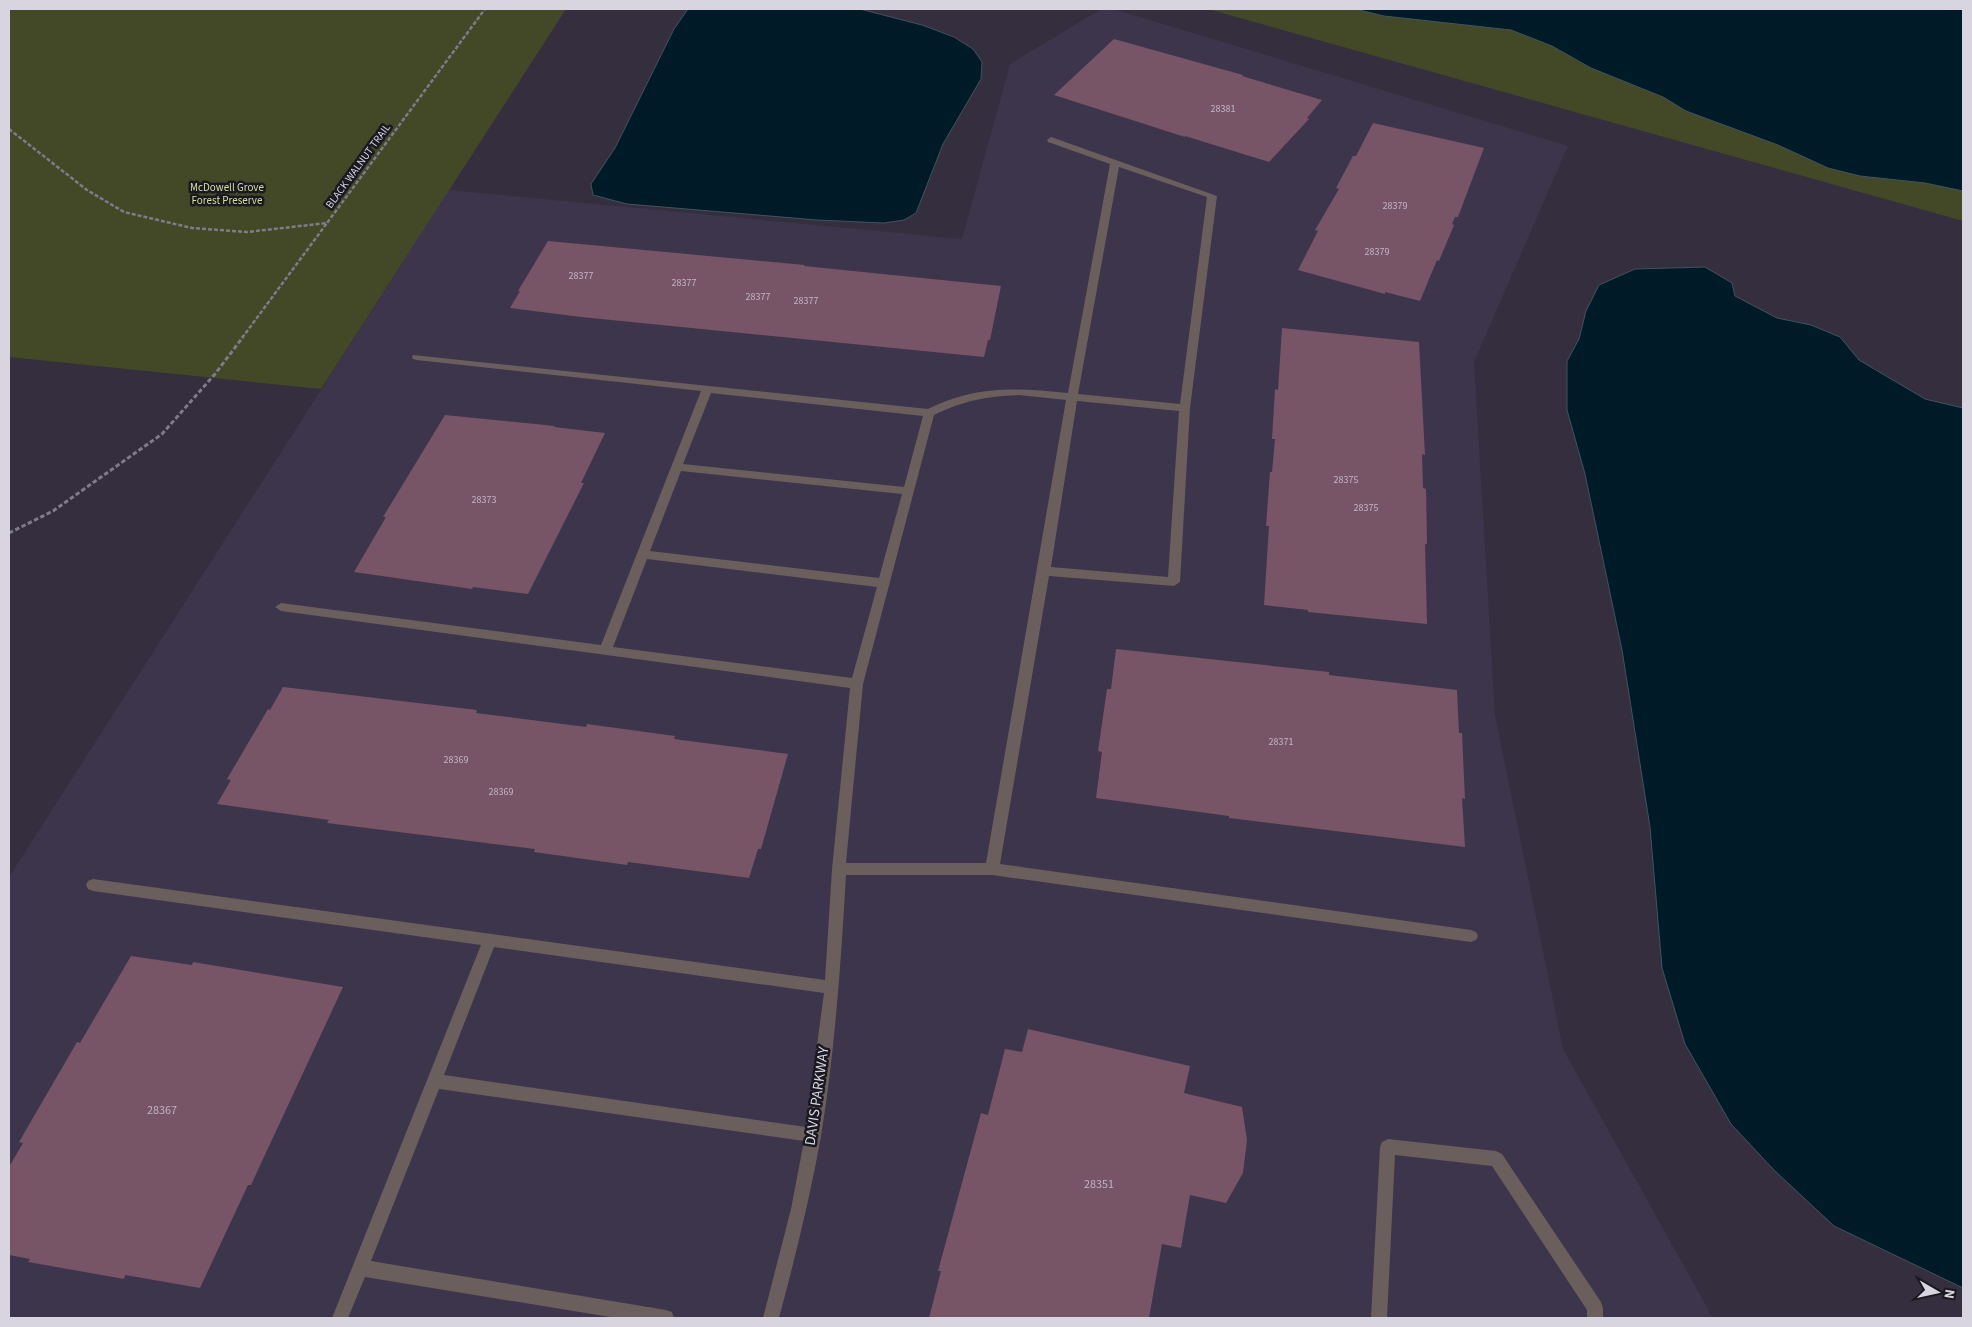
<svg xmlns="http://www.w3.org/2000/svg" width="1972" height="1327" font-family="'Source Sans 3',sans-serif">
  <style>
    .built { fill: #3d354c }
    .green { fill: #434827 }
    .water { fill: #001b28; stroke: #41535f }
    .building { fill: #785467 }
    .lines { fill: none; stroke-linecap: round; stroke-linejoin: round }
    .path-far1 { stroke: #807b8a; stroke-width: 2.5; stroke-dasharray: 4 2; stroke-linecap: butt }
    .path { stroke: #807b8a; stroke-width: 3; stroke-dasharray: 4.5 2.5; stroke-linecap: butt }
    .lane { fill: #6a5f5c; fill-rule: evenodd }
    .labels { text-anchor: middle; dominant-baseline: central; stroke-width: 5; stroke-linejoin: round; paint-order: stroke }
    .number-label { font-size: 10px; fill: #c0b5c2 }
    .far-street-label { font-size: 11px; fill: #d8d5e0; stroke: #1a1820 }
    .far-park-label { font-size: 11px; fill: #d5df9e; stroke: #1a1820 }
    .near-number-label { font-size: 12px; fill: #c0b5c2 }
    .near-street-label { font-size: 15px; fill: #d8d5e0; stroke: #1a1820 }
  </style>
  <rect width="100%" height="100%" fill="#342e3f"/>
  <polygon class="built" points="1101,9 1113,9 1568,146 1474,362 1495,715 1563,1049 1713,1318 9,1318 9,877 449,190 962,239 1010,64"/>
  <g class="green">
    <polygon points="9,9 566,9 321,389 9,357"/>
    <polygon points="1208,9 1963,9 1963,221"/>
  </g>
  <g class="water">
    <polygon points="688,9 860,9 922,25 954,37 973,49 982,62 981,79 943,144 916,213 904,220 884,223 817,220 627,204 593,195 591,184 615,148 674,29"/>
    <polygon points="1355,9 1963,9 1963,191 1925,183 1860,176 1828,168 1778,145 1686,111 1663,97 1591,68 1552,46 1511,30 1384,16"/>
    <polygon points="1705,267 1732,283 1735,296 1777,318 1811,325 1840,337 1859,360 1925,399 1963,408 1963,1288 1834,1226 1774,1170 1731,1124 1685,1044 1662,968 1650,827 1622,650 1585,474 1567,410 1567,361 1579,339 1586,311 1599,285 1635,269"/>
  </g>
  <g class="building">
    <polygon points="1114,39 1243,75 1242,76 1322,100 1307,118 1309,119 1269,162 1185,136 1185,137 1054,95"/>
    <polygon points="1373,123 1484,148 1458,217 1455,217 1452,224 1454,225 1439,261 1437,260 1420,301 1385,292 1385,294 1298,270 1318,231 1315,230 1339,189 1336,188 1353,156 1356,156"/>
    <polygon points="548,241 805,265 804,266 1001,286 990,340 988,340 984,357 581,317 510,308 520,291 518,291"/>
    <polygon points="1282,328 1419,342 1425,455 1422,454 1423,488 1426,489 1427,544 1425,544 1427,624 1308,612 1308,610 1264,605 1269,526 1266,526 1270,472 1272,472 1275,439 1272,439 1275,389 1278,390"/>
    <polygon points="445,415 555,426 554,427 605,433 581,483 584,483 528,594 473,587 472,589 354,572 386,517 383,517"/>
    <polygon points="1116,649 1329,672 1329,675 1457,690 1459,733 1462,733 1465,799 1462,798 1465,847 1229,818 1229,816 1096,798 1102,752 1098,751 1107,689 1111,689"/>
    <polygon points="283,687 477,710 476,713 586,727 587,724 675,736 674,739 788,754 761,849 758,849 749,878 628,862 627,865 534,852 535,849 327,823 329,820 217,804 231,780 227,779 268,709 270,710"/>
    <polygon points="131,956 192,965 193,962 343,987 251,1185 248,1185 200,1288 125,1275 124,1279 28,1262 30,1259 9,1255 9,1167 23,1143 19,1142 77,1042 80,1043"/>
    <polygon points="1028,1029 1190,1066 1184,1093 1242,1107 1247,1140 1243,1173 1226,1203 1190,1195 1181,1248 1162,1244 1149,1318 929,1318 941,1271 938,1271 981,1113 988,1115 1005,1049 1022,1052"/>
  </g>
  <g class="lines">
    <g class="path-far1">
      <polyline points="9,129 87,190 124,212 192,228 247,232 327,223 485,9"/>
      <polyline points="242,338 327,223"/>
    </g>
    <polyline class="path" points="9,533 53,511 162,434 215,374 243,337"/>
    <g class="lane">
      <path d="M 1051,137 L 1217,196 L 1190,408 L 1180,582 L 1174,586 L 1049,576 L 1000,864 L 1471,930 L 1476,932 L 1478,936 L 1476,940 L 1471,942 L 992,875 L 846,875 C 841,962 835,1050 821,1136 C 810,1198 795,1258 779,1318 L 763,1318 L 791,1209 L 804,1141 L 439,1089 L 371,1261 L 666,1310 L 672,1312 L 674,1318 L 616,1318 L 365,1277 L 348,1318 L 332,1318 L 481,945 L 93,891 L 88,889 L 86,885 L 88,881 L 93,879 L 825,980 L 832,869 L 850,688 L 281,611 L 275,607 L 281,603 L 601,645 L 701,391 L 417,360 L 413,359 L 412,357 L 413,355 L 928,409 C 978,385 1014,388 1068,393 L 1110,164 L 1048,142 L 1047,140 ZM 1119,167 L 1207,197 L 1180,404 L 1078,394 ZM 711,393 L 923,416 L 904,487 L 683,464 ZM 1019,395 L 1066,400 L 986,863 L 846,863 L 863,684 L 934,415 C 966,400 984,397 1019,395 ZM 1077,401 L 1179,411 L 1168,577 L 1051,567 ZM 681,471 L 902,494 L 879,578 L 650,551 ZM 647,559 L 877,587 L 852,678 L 613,647 ZM 494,947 L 824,993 L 806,1127 L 444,1075 Z"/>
      <polygon points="1388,1139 1496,1151 1502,1154 1601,1302 1603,1308 1603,1318 1587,1318 1587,1310 1492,1166 1395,1155 1387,1318 1371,1318 1380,1147 1382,1142"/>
    </g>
  </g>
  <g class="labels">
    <g class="number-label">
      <text x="1223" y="109">28381</text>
      <text x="1395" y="206">28379</text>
      <text x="1377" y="252">28379</text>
      <text x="581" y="276">28377</text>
      <text x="684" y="283">28377</text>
      <text x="758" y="297">28377</text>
      <text x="806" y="301">28377</text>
      <text x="1346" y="480">28375</text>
      <text x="484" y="500">28373</text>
      <text x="1366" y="508">28375</text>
      <text x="1281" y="742">28371</text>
      <text x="456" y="760">28369</text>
      <text x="501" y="792">28369</text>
    </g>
    <g class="far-street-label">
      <text transform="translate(358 166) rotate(-54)">BLACK WALNUT TRAIL</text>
    </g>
    <g class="far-park-label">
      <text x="227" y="187">McDowell Grove<tspan x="227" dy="13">Forest Preserve</tspan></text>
    </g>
    <g class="near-number-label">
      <text x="162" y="1110">28367</text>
      <text x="1099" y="1184">28351</text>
    </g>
    <g class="near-street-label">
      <text transform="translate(817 1096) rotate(-82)">DAVIS PARKWAY</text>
    </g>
  </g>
  <rect width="1972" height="1327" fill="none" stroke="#d8d5e0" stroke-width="20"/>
  <g transform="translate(1937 1292) rotate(99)" stroke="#1a1820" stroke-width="4" paint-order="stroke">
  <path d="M0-4L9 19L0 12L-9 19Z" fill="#d8d5e0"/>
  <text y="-8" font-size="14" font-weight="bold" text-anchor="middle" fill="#d8d5e0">N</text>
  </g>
</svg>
